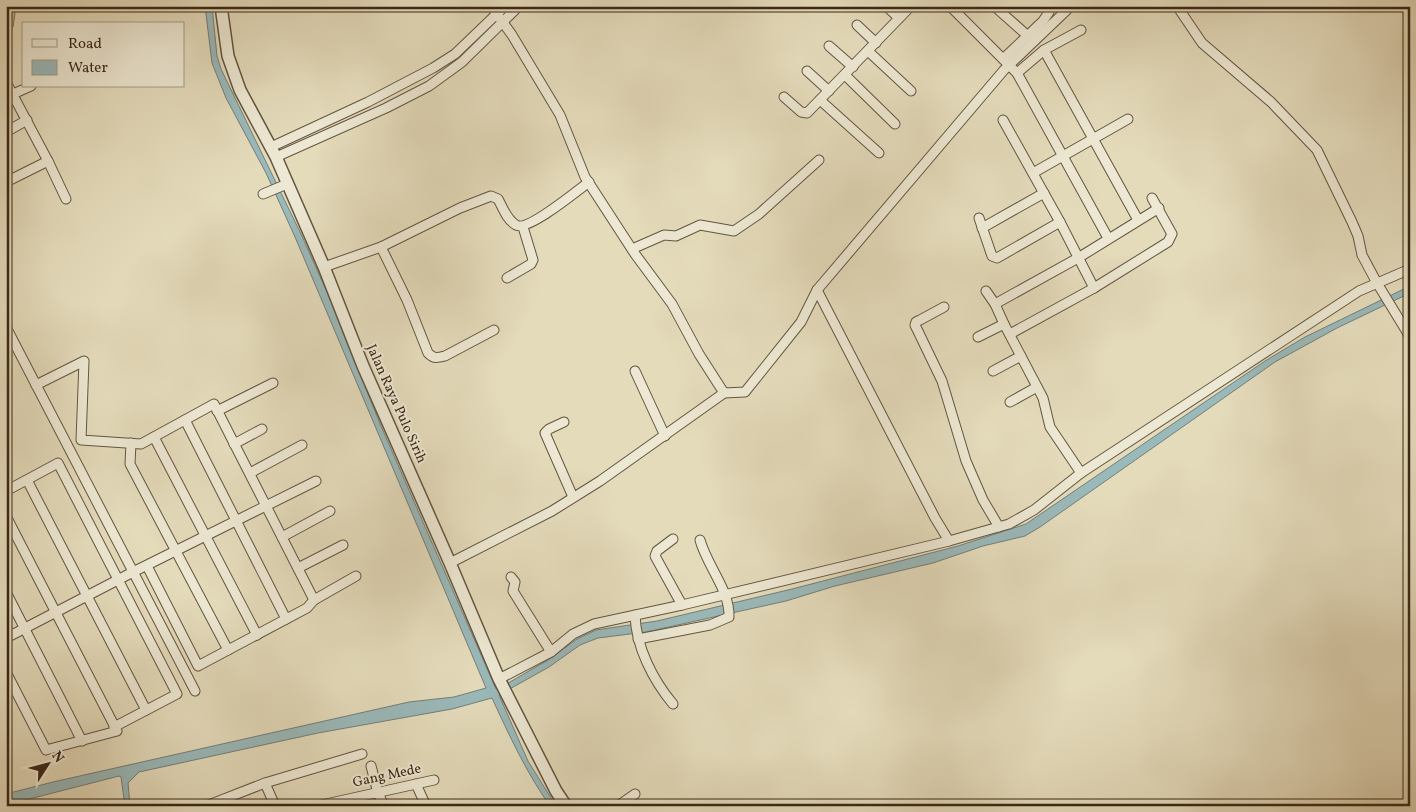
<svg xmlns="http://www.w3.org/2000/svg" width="1416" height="812" font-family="Vollkorn,serif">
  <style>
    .green { fill: #b1c192; stroke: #767454 }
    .water { fill: #9ab9ba; stroke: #747f79 }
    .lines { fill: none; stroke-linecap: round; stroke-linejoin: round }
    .minor-casing { stroke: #645540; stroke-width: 11 }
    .tertiary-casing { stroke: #645540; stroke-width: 14 }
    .minor { stroke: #ede8d3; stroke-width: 9 }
    .tertiary { stroke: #ede8d3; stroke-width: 11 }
    .labels { text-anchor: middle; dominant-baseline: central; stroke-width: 4; stroke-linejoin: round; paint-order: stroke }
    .street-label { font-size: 14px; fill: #3a2817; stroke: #ede8d3 }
  </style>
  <rect width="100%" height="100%" fill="#e4dbbb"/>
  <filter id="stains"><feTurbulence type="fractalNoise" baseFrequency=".004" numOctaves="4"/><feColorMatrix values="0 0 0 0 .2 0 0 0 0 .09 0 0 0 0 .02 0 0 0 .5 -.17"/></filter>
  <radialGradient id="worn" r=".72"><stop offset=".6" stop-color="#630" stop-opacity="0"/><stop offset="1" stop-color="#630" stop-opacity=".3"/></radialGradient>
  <polygon class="green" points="6,6 16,6 13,27 6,26"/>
  <path class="water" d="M 205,6 L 212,6 L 217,56 L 221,69 L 301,234 L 327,292 L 381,426 L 496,689 L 510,682 L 548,660 L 577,639 L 596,630 L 657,621 L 792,589 L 958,546 L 1026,524 L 1265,361 L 1305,337 L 1410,286 L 1410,293 L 1337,328 L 1275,362 L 1040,527 L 1025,536 L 983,546 L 933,563 L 835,586 L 786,601 L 646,632 L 598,638 L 580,645 L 549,667 L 499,695 L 528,761 L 556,806 L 550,806 C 526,772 509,735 492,698 L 452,709 L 318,733 L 139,772 L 128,783 L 130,806 L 125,806 L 121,777 L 119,776 L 6,805 L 6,794 L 53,782 L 409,702 L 454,697 L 486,688 L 295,237 L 266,173 L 226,98 L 212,63 Z"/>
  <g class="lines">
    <g class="minor-casing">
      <g id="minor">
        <polyline points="491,6 512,35 560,115 585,177 635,254 672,304 699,354 724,393"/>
        <polyline points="886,6 899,18"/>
        <polyline points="950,6 1017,73 1108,238"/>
        <polyline points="994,6 1028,36"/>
        <polyline points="1177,6 1202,43 1271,102 1317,150 1352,222 1358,236 1362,255 1377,283 1410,337"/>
        <polyline points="857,25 876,43"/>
        <polyline points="829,46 853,67"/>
        <polyline points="1044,50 1138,220"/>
        <polyline points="868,51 911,91"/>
        <polyline points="1003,59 1043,21 1049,12 1046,6"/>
        <polyline points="807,71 829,91"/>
        <polyline points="1017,73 1044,50 1081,30"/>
        <polyline points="845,75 895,124"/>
        <polyline points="6,82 48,161 66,199"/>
        <polyline points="13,94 31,86"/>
        <polyline points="784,97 801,112 807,113 911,6"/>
        <polyline points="820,100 879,153"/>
        <polyline points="1003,120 1060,222 1094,288"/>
        <polyline points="6,132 27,120"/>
        <polyline points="271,147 368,102 433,68 455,54 505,6"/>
        <polyline points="276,157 386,108 429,86 462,62 519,6"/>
        <polyline points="1033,173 1128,119"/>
        <polyline points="6,182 48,161"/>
        <polyline points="263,194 287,184"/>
        <polyline points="979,218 992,256 997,258 1060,222"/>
        <polyline points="982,228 1044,193"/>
        <path d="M 381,247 L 407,300 L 428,353 C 434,359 437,358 445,356 L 494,330"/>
        <polyline points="632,249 664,235 676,236 700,225 734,231 759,214 819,160"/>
        <path d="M 324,267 L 381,247 L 460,208 L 491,196 L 498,199 C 503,208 507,220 516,225 C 527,232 577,191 589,182"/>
        <polyline points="507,278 531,264 533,260 523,227"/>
        <polyline points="817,290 935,518 949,541"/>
        <polyline points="986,291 995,304 1004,324 1043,398 1050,427 1081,473"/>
        <polyline points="995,304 1078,258 1159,208"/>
        <polyline points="944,307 920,320 916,322 915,325 942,381 966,461 983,500 999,527"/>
        <polyline points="6,327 195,691"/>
        <polyline points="1010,334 1094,288 1168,242 1172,234 1152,198"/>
        <polyline points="978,337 1004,324"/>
        <polyline points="635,371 665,436"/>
        <polyline points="993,371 1021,356"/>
        <polyline points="36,385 84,361 81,440 141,444 214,404 314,600"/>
        <polyline points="1010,402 1037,387"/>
        <polyline points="217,411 273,383"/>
        <polyline points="185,420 286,619"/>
        <polyline points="564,422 549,429 545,433 573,497"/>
        <polyline points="154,437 257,635"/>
        <polyline points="131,443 130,464 228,650"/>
        <polyline points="234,444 262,429"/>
        <polyline points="250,473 302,445"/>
        <polyline points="27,480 146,710"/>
        <polyline points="6,491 58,463 177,694 114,727"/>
        <polyline points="6,516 117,731 46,750 6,672"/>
        <polyline points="282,537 330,511"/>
        <polyline points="673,539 657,551 655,556 682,605"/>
        <polyline points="450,563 552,511 600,481 724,393 745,392 801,322 817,290 1004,70 1071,6"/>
        <polyline points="147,566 198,666 307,608 314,600 356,576"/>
        <polyline points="298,568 343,545"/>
        <polyline points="511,577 515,582 513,591 551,652"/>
        <polyline points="6,592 82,741"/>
        <path d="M 635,615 C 636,647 653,680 673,704"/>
        <polyline points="6,638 133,572 316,481"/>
        <path d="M 638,639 L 710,625 L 729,617 C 730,590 707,566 700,540"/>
        <polyline points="499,679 551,652 573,634 594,624 682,605 949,541 1009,524 1034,510 1081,473 1359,291 1410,269"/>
        <polyline points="371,766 378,793 384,806"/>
        <polyline points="265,783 275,806"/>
        <polyline points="416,784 426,806"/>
        <polyline points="206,806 265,783 362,754"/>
        <polyline points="317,806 434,780"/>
        <polyline points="618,806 635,794"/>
      </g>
    </g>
    <g class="tertiary-casing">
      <polyline id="tertiary" points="221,6 228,56 240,90 276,157 324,267 363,366 450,563 499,679 556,791 566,806"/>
    </g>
    <use href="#minor" class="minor"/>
    <use href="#tertiary" class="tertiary"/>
  </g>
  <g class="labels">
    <g class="street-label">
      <text transform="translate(396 404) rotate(66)">Jalan Raya Pulo Sirih</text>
      <text transform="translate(387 776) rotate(-12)">Gang Mede</text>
    </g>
  </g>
  <rect width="1416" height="812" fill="none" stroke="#e4dbbb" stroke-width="25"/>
  <rect x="8" y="8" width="1401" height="797" fill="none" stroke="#3a2817" stroke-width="2.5"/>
  <rect x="12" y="12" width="1391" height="787" fill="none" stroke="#3a2817"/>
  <rect x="22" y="22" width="162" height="65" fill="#ede8d3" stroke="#a59b88"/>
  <rect x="32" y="39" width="25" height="8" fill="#ede8d3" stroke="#a59b88"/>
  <text x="68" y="48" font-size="15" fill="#3a2817">Road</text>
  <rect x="32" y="60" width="25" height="15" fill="#9ab9ba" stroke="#a59b88"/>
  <text x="68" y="72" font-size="15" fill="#3a2817">Water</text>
  <g transform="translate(48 764) rotate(54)" stroke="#ede8d3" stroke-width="4" paint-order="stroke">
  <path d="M0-4L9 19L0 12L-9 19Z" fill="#3a2817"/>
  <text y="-8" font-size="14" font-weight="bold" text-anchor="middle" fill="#3a2817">N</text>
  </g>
  <rect width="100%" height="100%" filter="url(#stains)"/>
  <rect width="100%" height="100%" fill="url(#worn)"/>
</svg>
